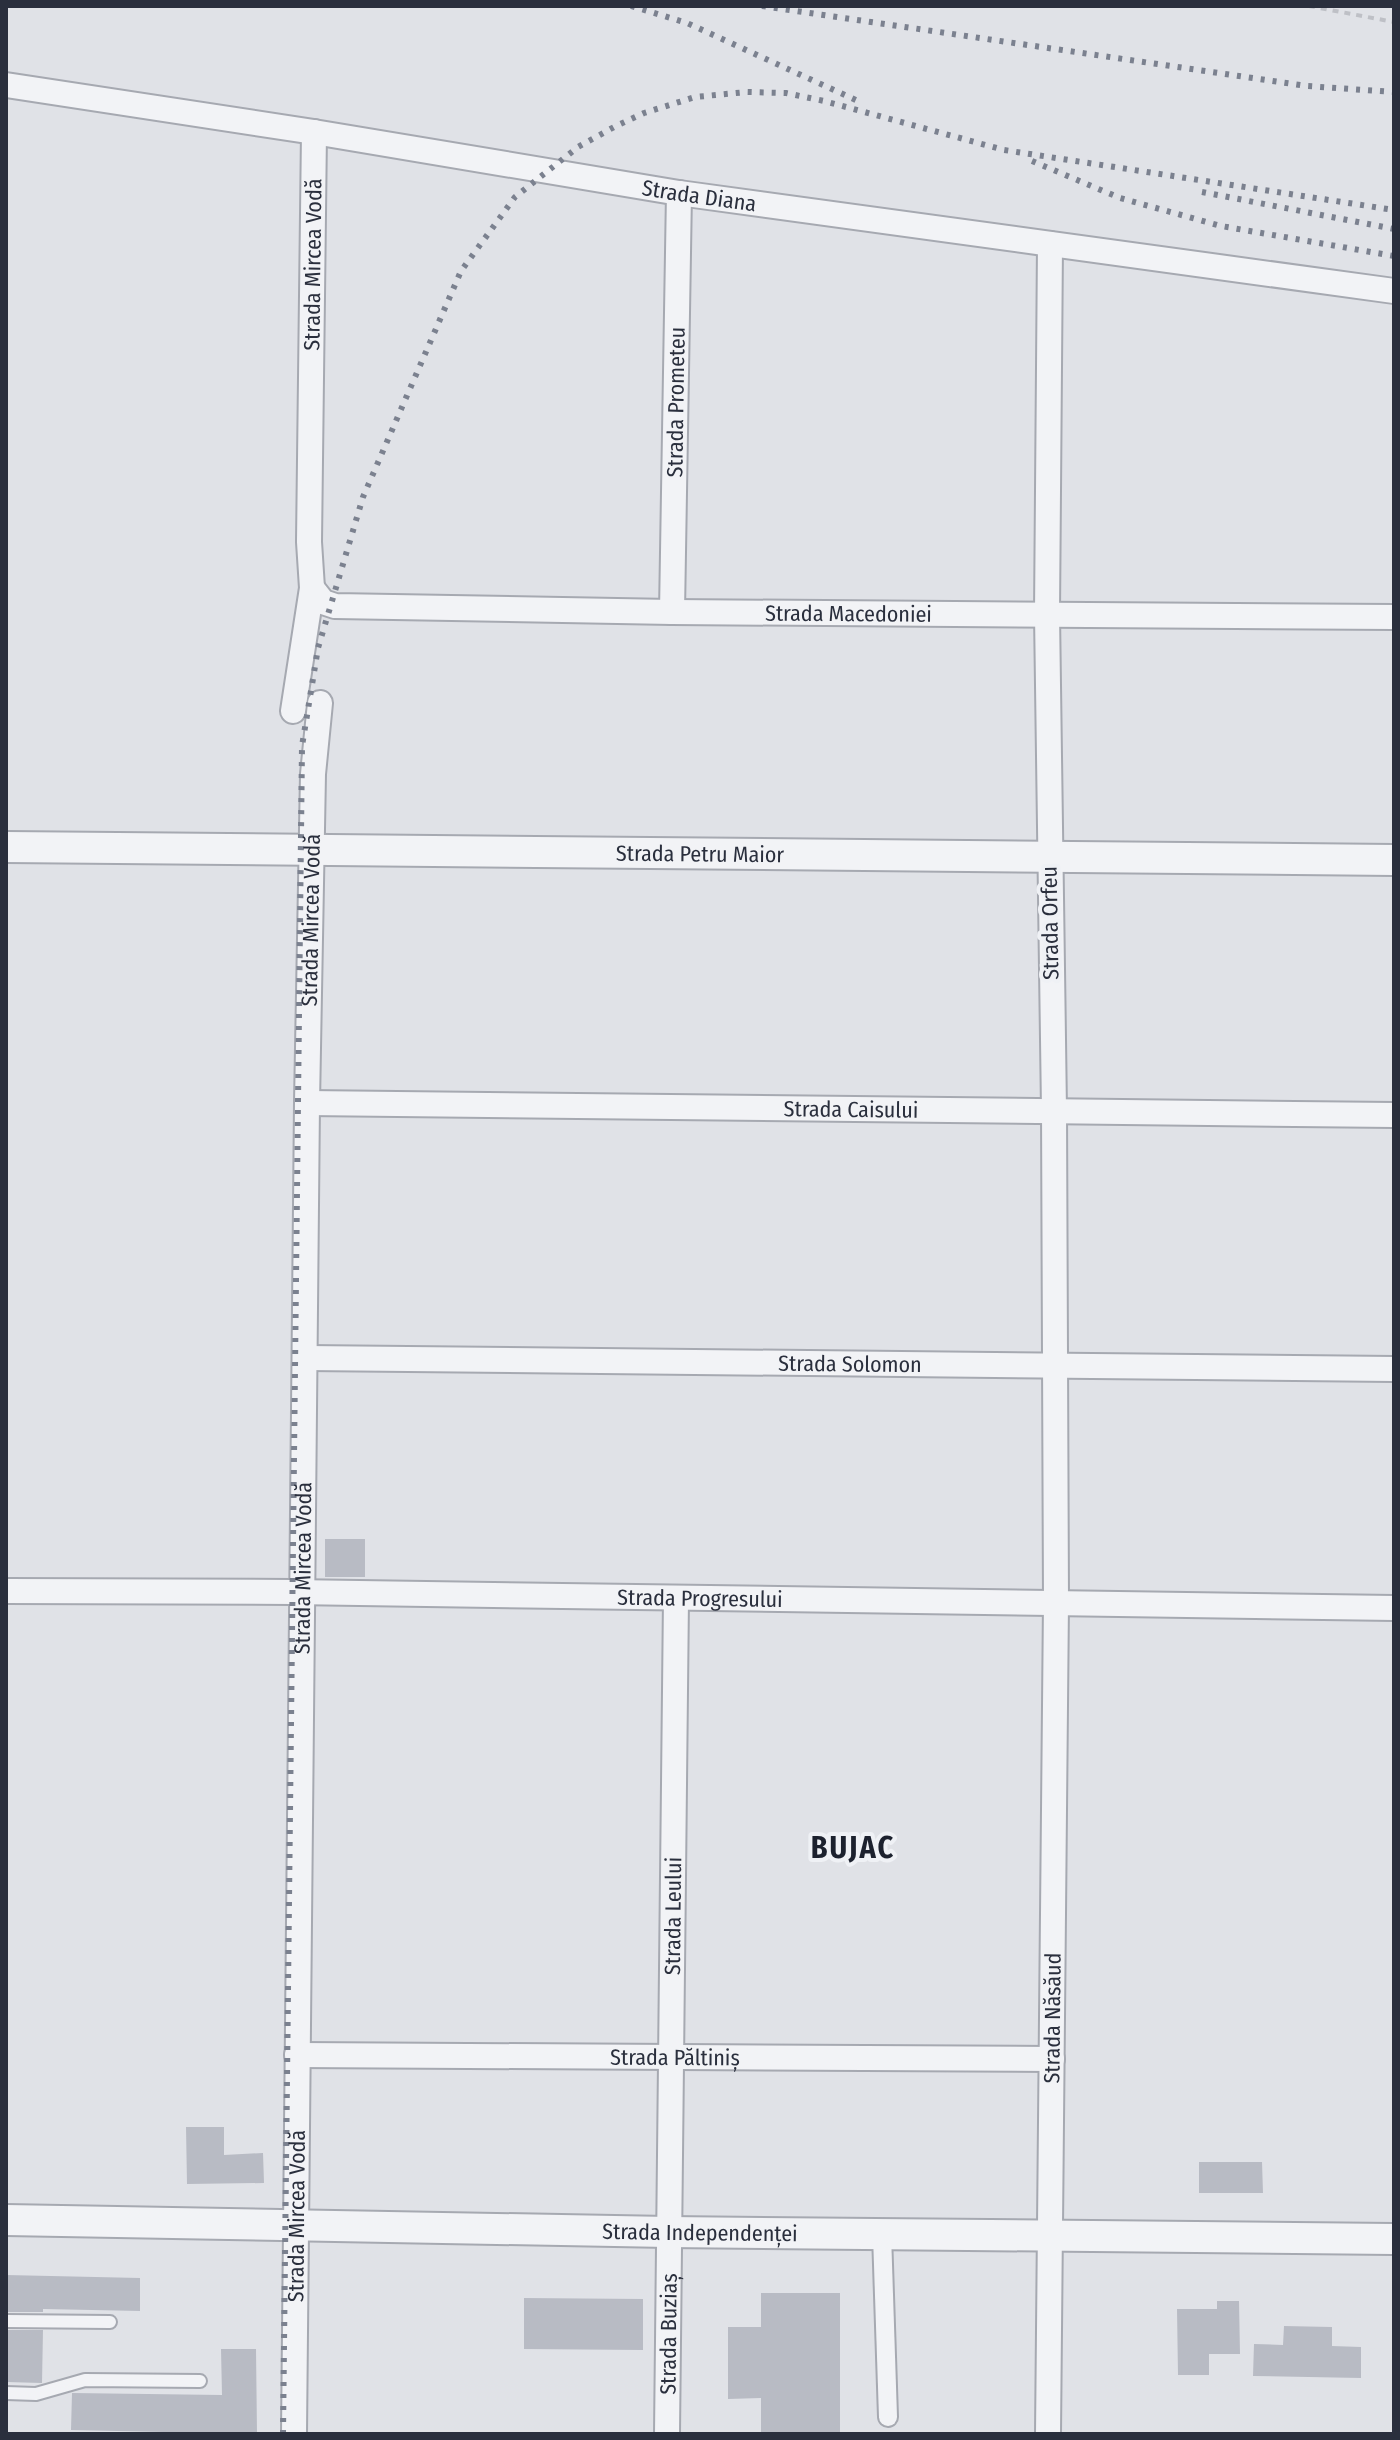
<svg xmlns="http://www.w3.org/2000/svg" width="1400" height="2440" font-family="'Fira Sans Condensed',sans-serif">
  <style>
    .building { fill: #b8bbc4 }
    .lines { fill: none; stroke-linecap: round; stroke-linejoin: round }
    .service-casing { stroke: #a6a9b1; stroke-width: 16 }
    .pedestrian-casing { stroke: #a6a9b1; stroke-width: 22 }
    .minor-casing { stroke: #a6a9b1; stroke-width: 28 }
    .tertiary-casing { stroke: #a6a9b1; stroke-width: 34 }
    .path { stroke: #bec0c6; stroke-width: 4; stroke-dasharray: 6 6; stroke-linecap: butt }
    .service { stroke: #f2f3f6; stroke-width: 12 }
    .pedestrian { stroke: #f2f3f6; stroke-width: 18 }
    .minor { stroke: #f2f3f6; stroke-width: 24 }
    .tertiary { stroke: #f2f3f6; stroke-width: 30 }
    .rail { stroke: #7b818f; stroke-width: 6; stroke-dasharray: 4 8; stroke-linecap: butt }
    .labels { text-anchor: middle; dominant-baseline: central; stroke-width: 8; stroke-linejoin: round; paint-order: stroke }
    .street-label { font-size: 22px; fill: #2a2f3d; stroke: #eff1f5 }
    .district-label { font-size: 30px; font-weight: bold; letter-spacing: 2px; fill: #1c212e; stroke: #eff1f5 }
  </style>
  <rect width="100%" height="100%" fill="#e0e2e7"/>
  <g class="building">
    <rect x="325" y="1539" width="40" height="38"/>
    <polygon points="186,2127 224,2127 224,2155 263,2153 264,2183 187,2184"/>
    <polygon points="1199,2162 1262,2162 1263,2193 1199,2193"/>
    <polygon points="6,2275 140,2278 140,2311 43,2309 43,2312 6,2312"/>
    <polygon points="761,2293 840,2293 840,2434 761,2434 761,2398 728,2399 728,2327 761,2327"/>
    <polygon points="524,2298 643,2299 643,2350 524,2349"/>
    <polygon points="1217,2301 1239,2301 1240,2354 1209,2354 1209,2375 1178,2375 1177,2309 1217,2309"/>
    <polygon points="1284,2326 1332,2327 1332,2346 1361,2347 1361,2378 1253,2376 1254,2344 1283,2345"/>
    <polygon points="6,2330 43,2330 42,2383 6,2382"/>
    <polygon points="221,2349 256,2349 257,2434 71,2430 72,2393 222,2395"/>
  </g>
  <g class="lines">
    <g class="service-casing">
      <g id="service">
        <polyline points="6,2321 110,2322"/>
        <polyline points="6,2393 36,2394 85,2380 200,2381"/>
      </g>
    </g>
    <g class="pedestrian-casing">
      <polyline id="pedestrian" points="882,2234 888,2417"/>
    </g>
    <g class="minor-casing">
      <g id="minor">
        <path id="s1" d="M 6,85 L 314,132 L 679,193 L 1394,291"/>
        <path id="s2" d="M 312,588 L 323,602 L 335,606 L 672,612 L 1394,617"/>
        <path id="s3" d="M 672,612 L 679,193"/>
        <path id="s4" d="M 293,711 L 312,588 L 309,542 L 314,132"/>
        <path id="s5" d="M 307,1103 L 1394,1115"/>
        <path id="s6" d="M 306,1358 L 1394,1369"/>
        <path id="s7" d="M 6,1591 L 292,1592 L 1394,1608"/>
        <path id="s8" d="M 297,2055 L 1052,2059"/>
        <path id="s9" d="M 294,2434 L 307,1103 L 313,774 L 320,703"/>
        <path id="s10" d="M 667,2434 L 676,1598"/>
        <path id="s11" d="M 1048,2434 L 1056,1602 L 1054,1110 L 1047,614 L 1050,244"/>
      </g>
    </g>
    <g class="tertiary-casing">
      <g id="tertiary">
        <path id="s12" d="M 6,847 L 1394,860"/>
        <path id="s13" d="M 6,2220 L 668,2232 L 1394,2239"/>
      </g>
    </g>
    <polyline class="path" points="1309,6 1394,22"/>
    <use href="#service" class="service"/>
    <use href="#pedestrian" class="pedestrian"/>
    <use href="#minor" class="minor"/>
    <use href="#tertiary" class="tertiary"/>
    <g class="rail">
      <polyline points="631,6 687,23 858,101"/>
      <polyline points="762,6 1307,86 1394,92"/>
      <polyline points="1032,161 1120,198 1221,226 1394,256"/>
      <polyline points="1202,192 1394,229"/>
      <polyline points="283,2434 302,746 318,648 363,497 461,271 515,197 578,147 614,127 644,113 695,97 747,92 786,93 824,101 1004,150 1394,210"/>
    </g>
  </g>
  <g class="labels">
    <g class="street-label">
      <text stroke="none"><textPath href="#s1" startOffset="702">Strada Diana</textPath></text>
      <text stroke="none"><textPath href="#s4" startOffset="448">Strada Mircea Vodă</textPath></text>
      <text stroke="none"><textPath href="#s3" startOffset="210">Strada Prometeu</textPath></text>
      <text stroke="none"><textPath href="#s2" startOffset="544">Strada Macedoniei</textPath></text>
      <text stroke="none"><textPath href="#s12" startOffset="694">Strada Petru Maior</textPath></text>
      <text stroke="none"><textPath href="#s9" startOffset="1514">Strada Mircea Vodă</textPath></text>
      <text transform="translate(1050 923) rotate(-91)">Strada Orfeu</text>
      <text stroke="none"><textPath href="#s5" startOffset="544">Strada Caisului</textPath></text>
      <text stroke="none"><textPath href="#s6" startOffset="544">Strada Solomon</textPath></text>
      <text stroke="none"><textPath href="#s9" startOffset="866">Strada Mircea Vodă</textPath></text>
      <text stroke="none"><textPath href="#s7" startOffset="694">Strada Progresului</textPath></text>
      <text stroke="none"><textPath href="#s10" startOffset="518">Strada Leului</textPath></text>
      <text stroke="none"><textPath href="#s11" startOffset="416">Strada Năsăud</textPath></text>
      <text stroke="none"><textPath href="#s8" startOffset="378">Strada Păltiniș</textPath></text>
      <text stroke="none"><textPath href="#s9" startOffset="218">Strada Mircea Vodă</textPath></text>
      <text stroke="none"><textPath href="#s13" startOffset="694">Strada Independenței</textPath></text>
      <text stroke="none"><textPath href="#s10" startOffset="100">Strada Buziaș</textPath></text>
    </g>
    <g class="district-label">
      <text x="853" y="1848">BUJAC</text>
    </g>
  </g>
  <rect width="1400" height="2440" fill="none" stroke="#2a2f3d" stroke-width="16"/>
</svg>
